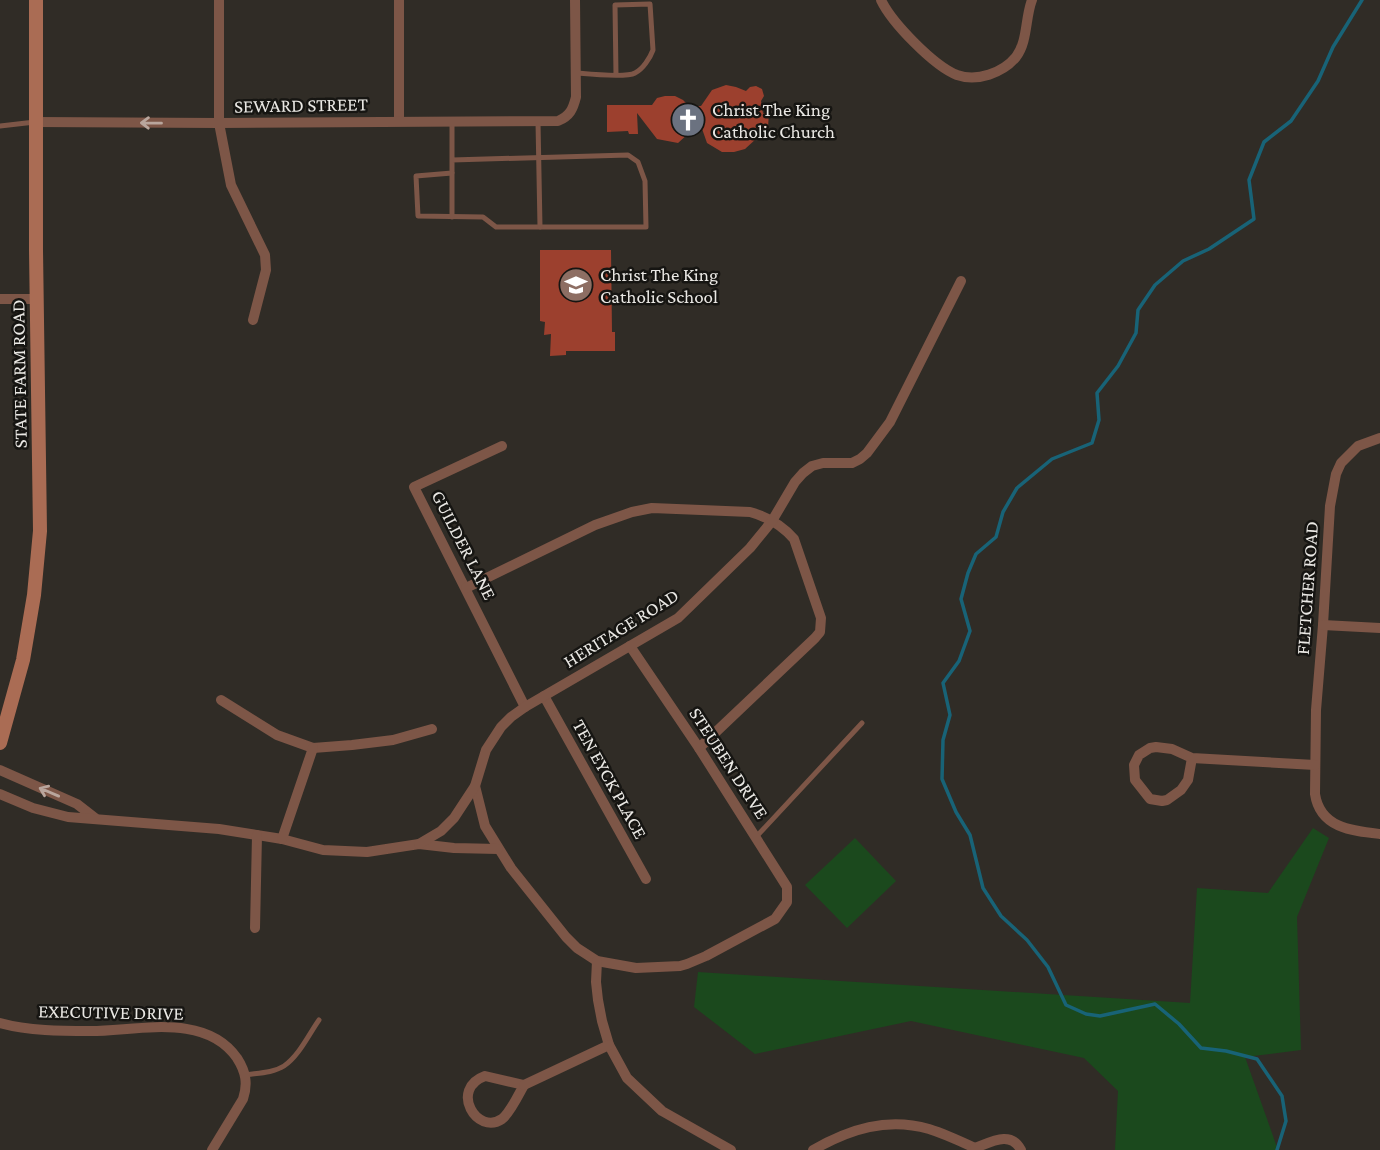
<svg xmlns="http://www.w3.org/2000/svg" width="1380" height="1150" font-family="'Crimson Pro',serif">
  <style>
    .green { fill: #1b491d }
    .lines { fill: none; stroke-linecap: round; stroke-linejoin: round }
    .stream { stroke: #186377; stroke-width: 3.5 }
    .building { fill: #9c402e }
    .lane { stroke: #7d5647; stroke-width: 5 }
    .street { stroke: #7d5647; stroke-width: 10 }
    .secondary { stroke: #aa6c54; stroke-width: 14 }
    .oneway { stroke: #b9a69d }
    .labels { text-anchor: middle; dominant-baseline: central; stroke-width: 5; stroke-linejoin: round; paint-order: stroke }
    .street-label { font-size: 19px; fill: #eae8e4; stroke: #161512 }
    .poi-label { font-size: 19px; fill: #eae8e4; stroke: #161512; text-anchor: start }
  </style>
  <rect width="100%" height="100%" fill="#302c26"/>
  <g class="green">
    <polygon points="1313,828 1329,838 1297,917 1301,1050 1245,1057 1278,1150 1115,1150 1118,1091 1084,1058 911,1021 755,1054 694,1007 698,972 1190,1003 1197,888 1268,893"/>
    <polygon points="855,838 896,881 847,928 805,885"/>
  </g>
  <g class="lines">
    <polyline class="stream" points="1277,1150 1286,1121 1282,1096 1257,1059 1226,1051 1201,1048 1179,1024 1155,1004 1100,1016 1086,1014 1066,1005 1048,967 1027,940 1001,916 983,888 970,835 956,812 942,779 943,740 950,715 943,683 959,661 970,631 961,599 968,573 976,554 996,537 1003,512 1017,488 1052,459 1092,443 1099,420 1097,393 1118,366 1136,333 1138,310 1155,285 1183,261 1209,249 1254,219 1249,180 1264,142 1291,121 1318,81 1333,47 1362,0"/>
  </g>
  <g class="building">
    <polygon points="726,85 736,87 746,91 750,87 756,86 762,89 764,96 761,101 763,113 769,113 768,127 762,127 757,138 745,149 734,152 722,152 707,143 700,123 678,143 657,139 637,113 638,134 629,134 628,131 607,132 607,105 652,105 657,98 665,96 675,96 683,100 689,106 701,106 712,90"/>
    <polygon points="540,250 611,250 612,332 615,332 615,351 566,351 566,355 550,356 551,334 544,335 545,322 540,321"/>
  </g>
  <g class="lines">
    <g class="lane">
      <path d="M 576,73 C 588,74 626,78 635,73 C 643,69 650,58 653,50 L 650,4 L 615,5 L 616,75"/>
      <polyline points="452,122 452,173 416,176 418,216 483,217 496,227 646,227 645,181 638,162 628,155 452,160"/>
      <polyline points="538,122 540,227"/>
      <polyline points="0,126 35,122"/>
      <polyline points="452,217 452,173"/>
      <polyline points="756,837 862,723"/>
      <path d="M 245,1075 C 258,1073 273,1073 284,1066 C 299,1056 309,1034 319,1020"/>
    </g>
    <g class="street">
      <polyline points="219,0 219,123 231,185 265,255 266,270 253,320"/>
      <polyline points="399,0 399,121"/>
      <path d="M 881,0 C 892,23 934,66 957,75 C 977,82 1003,73 1016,57 C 1028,41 1025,18 1032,0"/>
      <path d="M 36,122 L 219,123 L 558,121 C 570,116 573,109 576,97 L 575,0"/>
      <polyline points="0,299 37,299"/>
      <path d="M 1380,438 L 1358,446 L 1341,463 L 1336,474 L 1330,506 L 1323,625 L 1316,710 L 1315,794 C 1320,828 1352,831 1380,834"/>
      <polyline points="502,446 414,487 525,707"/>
      <path d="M 466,588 L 595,525 L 632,512 L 652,508 L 750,512 C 768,517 782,525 794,539 L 821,618 L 820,632 L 815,638 L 699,748"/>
      <polyline points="1323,625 1380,628"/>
      <polyline points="544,696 646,879"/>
      <polyline points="221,700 277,735 313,748 352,745 393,740 432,729"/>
      <polyline points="1192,758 1188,780 1181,790 1167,800 1162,801 1150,799 1135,780 1134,765 1139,755 1150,748 1156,747 1172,749 1192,758 1315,765"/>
      <polyline points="0,770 77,804 95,818"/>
      <polyline points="475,786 485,826 511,868 566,937 577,948 597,961 636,968 680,966 687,964 706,956 775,919 787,902 787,887 699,748 630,646"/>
      <polyline points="0,794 33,808 68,817 219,829 282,839 323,850 367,852 419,844 454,848 498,849"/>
      <polyline points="282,839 313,748"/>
      <polyline points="419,844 441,831 454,818 475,786 486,750 501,727 511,717 525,707 678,618 750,548 772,521 795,482 803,473 812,466 823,463 852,463 860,459 867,453 890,422 961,281"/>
      <polyline points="255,928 257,835"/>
      <polyline points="597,961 596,982 598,1000 602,1021 609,1045 627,1078 662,1111 731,1150"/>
      <path d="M 0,1023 C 29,1031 61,1031 91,1031 C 137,1031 205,1012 237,1058 C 246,1072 248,1084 243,1099 L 212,1150"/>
      <path d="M 485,1076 L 524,1085 C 519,1094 510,1113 502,1119 C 477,1136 449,1089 485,1076 Z"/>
      <polyline points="524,1085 609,1045"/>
      <path d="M 813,1150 C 850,1129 887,1117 929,1129 C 945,1134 960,1141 975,1148"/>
      <path d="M 976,1150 L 975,1148 C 991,1142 1011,1130 1021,1150"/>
    </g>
    <polyline class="secondary" points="0,743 23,660 34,595 40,531 36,250 36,0"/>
  </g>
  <defs><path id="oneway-shaft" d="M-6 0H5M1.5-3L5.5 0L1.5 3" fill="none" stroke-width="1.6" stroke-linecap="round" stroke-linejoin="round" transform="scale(1.75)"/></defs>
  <g class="oneway">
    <use href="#oneway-shaft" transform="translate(151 123) rotate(-179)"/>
    <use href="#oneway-shaft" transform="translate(49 792) rotate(-157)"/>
  </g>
  <defs>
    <g id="church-disc" transform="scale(1.75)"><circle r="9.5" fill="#6b7280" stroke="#161512"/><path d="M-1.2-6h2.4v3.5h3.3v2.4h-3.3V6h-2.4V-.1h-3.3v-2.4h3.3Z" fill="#fff"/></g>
    <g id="school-disc" transform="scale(1.75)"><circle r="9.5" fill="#8d6e63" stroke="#161512"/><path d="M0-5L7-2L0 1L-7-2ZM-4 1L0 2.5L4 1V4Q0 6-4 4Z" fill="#fff"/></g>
  </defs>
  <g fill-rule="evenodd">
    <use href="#church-disc" x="688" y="120"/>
    <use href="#school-disc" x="576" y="285"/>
  </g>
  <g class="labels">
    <g class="street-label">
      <text transform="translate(301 105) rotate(-1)">SEWARD STREET</text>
      <text transform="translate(19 374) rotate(-91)">STATE FARM ROAD</text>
      <text transform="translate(464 545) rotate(63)">GUILDER LANE</text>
      <text transform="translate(1307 588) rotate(-86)">FLETCHER ROAD</text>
      <text transform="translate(621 628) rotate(-32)">HERITAGE ROAD</text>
      <text transform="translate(729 763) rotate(57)">STEUBEN DRIVE</text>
      <text transform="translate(610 779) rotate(61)">TEN EYCK PLACE</text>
      <text transform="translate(111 1012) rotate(1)">EXECUTIVE DRIVE</text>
    </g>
    <g class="poi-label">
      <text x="712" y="109">Christ The King<tspan x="712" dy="22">Catholic Church</tspan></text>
      <text x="600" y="274">Christ The King<tspan x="600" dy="22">Catholic School</tspan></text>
    </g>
  </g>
</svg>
